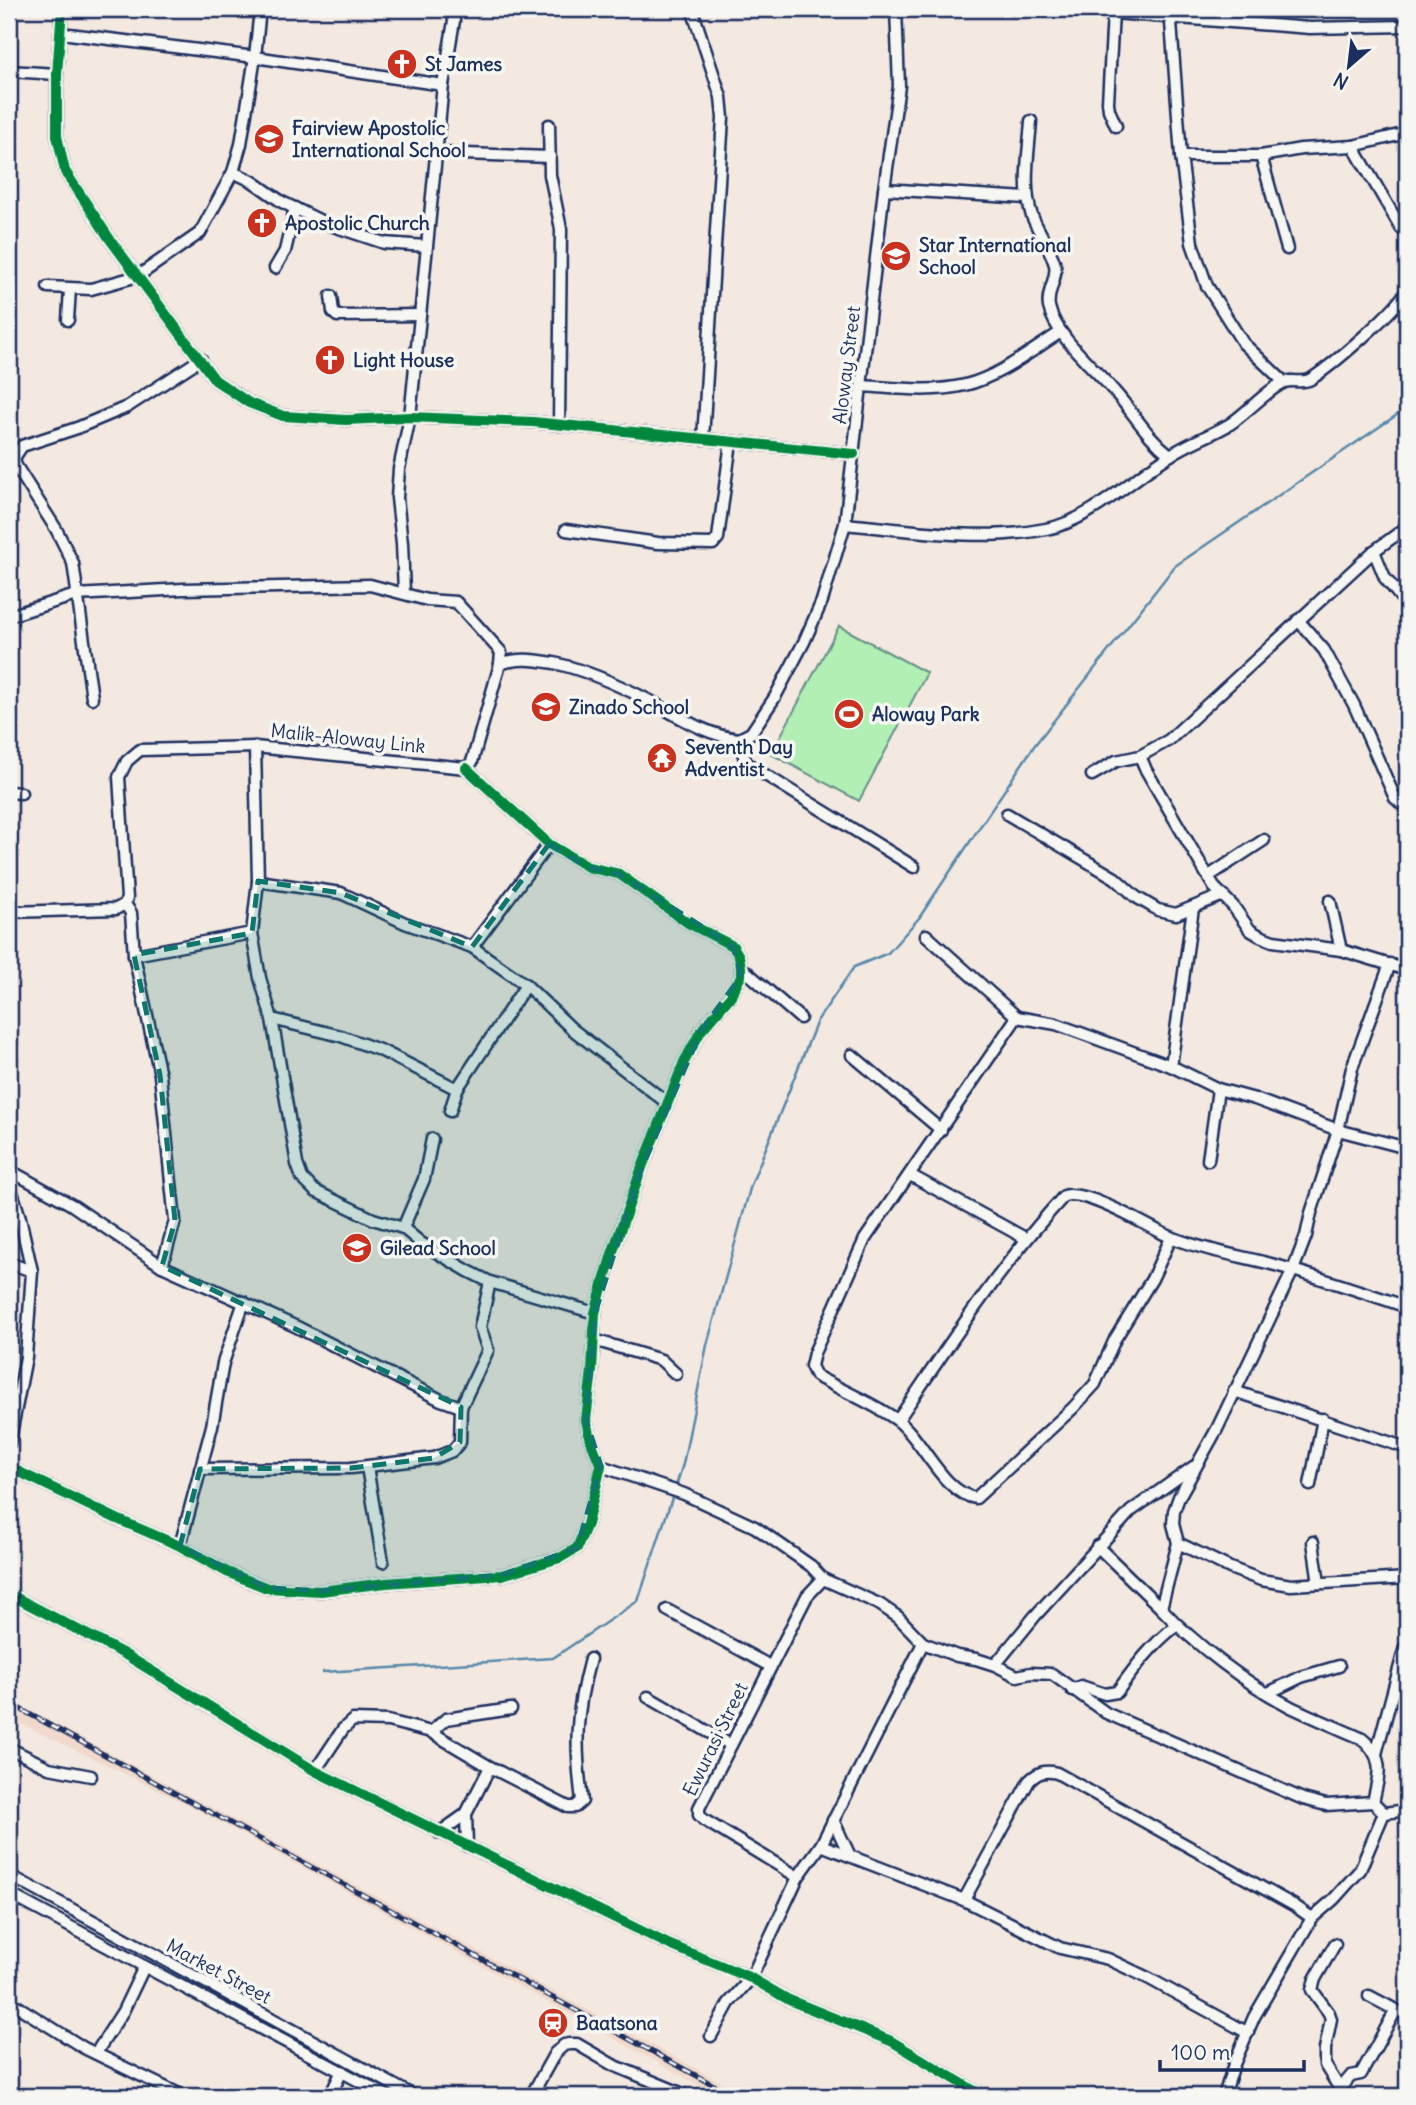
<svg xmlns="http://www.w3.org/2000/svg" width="1416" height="2105" font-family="Delius,sans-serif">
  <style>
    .built { fill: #f1dacd }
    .green { fill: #b2efb4; stroke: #668f89; stroke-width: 2 }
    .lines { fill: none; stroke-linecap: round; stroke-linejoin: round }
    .stream { stroke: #5788ab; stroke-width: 2.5 }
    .minor-casing { stroke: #1b2f5e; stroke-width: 15 }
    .minor { stroke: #f6f6f2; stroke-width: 10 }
    .rail-casing { stroke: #1b2f5e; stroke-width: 5 }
    .rail { stroke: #f6f6f2; stroke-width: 2.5; stroke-dasharray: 8; stroke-linecap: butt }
    .cycleway-casing { stroke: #f6f6f2; stroke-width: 15 }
    .cycleway { stroke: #00873e; stroke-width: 10 }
    .marked { fill: #0f766e; fill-opacity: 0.2; stroke: #0f766e; stroke-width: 5; stroke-dasharray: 14 9; stroke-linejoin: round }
    .labels { text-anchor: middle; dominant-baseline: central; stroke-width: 7; stroke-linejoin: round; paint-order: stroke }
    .poi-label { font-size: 19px; font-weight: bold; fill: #1b2f5e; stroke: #f6f6f2; text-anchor: start }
    .street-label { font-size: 19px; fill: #1b2f5e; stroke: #f6f6f2 }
  </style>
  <rect width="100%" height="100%" fill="#f4e9e1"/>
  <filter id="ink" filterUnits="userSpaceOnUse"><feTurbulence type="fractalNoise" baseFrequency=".0143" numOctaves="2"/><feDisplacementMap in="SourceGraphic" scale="14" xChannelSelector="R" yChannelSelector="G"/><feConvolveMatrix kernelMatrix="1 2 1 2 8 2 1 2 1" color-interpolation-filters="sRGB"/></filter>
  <g filter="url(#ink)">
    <polygon class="built" points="9,1699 501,1963 747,2096 718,2096 187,1804 9,1718"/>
    <polygon class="green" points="839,626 927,673 859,801 771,754"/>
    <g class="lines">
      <g class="stream">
        <polyline points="675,1489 683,1464 707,1345 751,1185 817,1021 854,967 888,953 919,918 1034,746 1175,566 1407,408"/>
        <polyline points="323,1672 553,1658 638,1601 673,1495"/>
      </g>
      <g class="minor-casing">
        <g id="minor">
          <polyline points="62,9 57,74 57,136 65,171 109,238 215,380 249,403 283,416 346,420 410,417 533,422 854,454"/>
          <polyline points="692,9 721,97 723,118 703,439"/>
          <polyline points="1060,9 1310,28 1407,26"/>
          <polyline points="1170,9 1181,156 1192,243 1207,286 1243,343 1284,382"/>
          <polyline points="1113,13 1108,102 1109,110 1116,126"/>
          <polyline points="61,33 255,57 443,85"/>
          <polyline points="9,71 57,74"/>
          <path d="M 1031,121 C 1029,151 1022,187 1032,216 C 1039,233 1050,247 1055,265 C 1058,278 1046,292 1049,307 C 1056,337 1094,367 1114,391 C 1134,413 1146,436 1170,455"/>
          <polyline points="549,125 550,175 561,229 559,425"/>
          <polyline points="1353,146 1401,228 1407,233"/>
          <polyline points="436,153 550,157"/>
          <polyline points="1181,156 1261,156 1301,149 1353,146 1407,133"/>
          <polyline points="1261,156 1287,249"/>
          <polyline points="233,172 252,181 282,202 327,224 384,243 426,246"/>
          <polyline points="884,189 1027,198"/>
          <polyline points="275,268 285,251 295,208"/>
          <polyline points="48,287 91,289 138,276 200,233 233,172 241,144 255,57 260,9"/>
          <polyline points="331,296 333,312 337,316 420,315"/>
          <polyline points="68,320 70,289"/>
          <path d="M 861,386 C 895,388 932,393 965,385 C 999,377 1032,350 1061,332"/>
          <path d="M 845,524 C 911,530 981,542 1046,529 C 1088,522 1133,478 1169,456 C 1188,443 1210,436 1230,424 C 1244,415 1272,386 1285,382 C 1293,379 1303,384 1311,379 C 1330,367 1400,308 1407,289"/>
          <polyline points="1407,527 1374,551 1169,740 1140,756 1146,770 1214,887 1233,906 1250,930 1260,936 1273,941 1341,950 1407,970"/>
          <polyline points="566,530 658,543 713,544 718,538 731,442"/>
          <polyline points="1374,551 1385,578 1407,605"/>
          <polyline points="404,593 402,543 397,498 399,469 410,417 443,85 454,21 452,9"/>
          <polyline points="9,616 76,595 183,589 370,585 427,600 456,602 501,652 500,664"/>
          <polyline points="1298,620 1324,650 1354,705 1395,798 1407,809"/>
          <polyline points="92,698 73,563 56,529 16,466 14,458 22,446 77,428 127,407 201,359"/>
          <polyline points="739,739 751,733 775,697 804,642 822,601 845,524 884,189 899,86 896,9"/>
          <polyline points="739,739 746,763 914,867"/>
          <polyline points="255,747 258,881 252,933 260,978 272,1019 297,1164 302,1178 315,1191 373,1219 403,1228 421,1243 468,1271 490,1282 595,1313"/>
          <path d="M 466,768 L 472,762 L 500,664 C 519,657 535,660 554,663 C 587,670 619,685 650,701 C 678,716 707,736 739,739"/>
          <polyline points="1092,775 1116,761 1140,756"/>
          <polyline points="9,792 21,793"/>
          <polyline points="1007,814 1115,878 1136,897 1158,910 1176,914 1223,895"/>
          <polyline points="1209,876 1264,840"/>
          <polyline points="258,881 341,893 405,923 472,947 526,985 572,1029 666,1102"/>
          <polyline points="1330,901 1341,950"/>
          <polyline points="125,904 131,913 134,955 160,1075 175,1221 162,1266"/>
          <polyline points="9,912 116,909 125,904 127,898 119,777 127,761 140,750 255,747 466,768"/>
          <polyline points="926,935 1017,1017 1056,1024 1171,1066 1218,1089 1255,1099 1338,1130 1407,1148"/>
          <polyline points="472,947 549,844"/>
          <polyline points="134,955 252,933"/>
          <polyline points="741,967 800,1018"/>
          <path d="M 1017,1017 L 865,1239 L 814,1353 L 811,1366 L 816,1376 C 841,1390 875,1404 897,1420 C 922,1438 943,1494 976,1498 L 1073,1408 L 1095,1384 L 1115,1339 L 1152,1279 L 1171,1238"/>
          <polyline points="272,1019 341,1036 382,1051 457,1089"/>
          <polyline points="852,1055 941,1130"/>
          <polyline points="1171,1066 1193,908"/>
          <polyline points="450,1111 457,1089 526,985"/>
          <polyline points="1208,1160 1218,1089"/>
          <polyline points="9,1170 72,1205 162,1266 297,1327 441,1400 461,1407"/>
          <polyline points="910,1175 1025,1238"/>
          <polyline points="9,1182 20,1218 32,1271 26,1357 9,1444"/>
          <polyline points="403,1228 424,1179 432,1139"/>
          <polyline points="9,1263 32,1271"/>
          <polyline points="594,1340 661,1360 676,1374"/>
          <polyline points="1234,1391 1407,1448"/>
          <path d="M 898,1420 C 950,1343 1001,1265 1064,1196 C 1084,1189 1141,1222 1162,1233 C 1192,1248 1241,1256 1275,1265 C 1319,1277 1363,1292 1407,1307"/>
          <polyline points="601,1466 684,1494 755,1527 811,1566 823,1579 879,1604 898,1617 923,1643 957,1656 976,1659 995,1665 1017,1676 1031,1673 1052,1674 1106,1713 1303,1799 1326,1805 1373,1802 1384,1813"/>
          <polyline points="9,1467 117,1519 180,1546 227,1572 267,1588 321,1591 386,1583 502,1575 560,1558 577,1548 587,1524 601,1466 590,1439 586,1420 592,1371 595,1313 611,1257 641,1170 684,1062 701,1031 731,996 741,976 741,967 739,956 733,946 688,923 619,874 588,867 549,844 466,768"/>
          <polyline points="367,1467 383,1562"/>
          <polyline points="200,1469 351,1468 434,1458 452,1451 460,1442 461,1407 488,1350 480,1327 490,1282"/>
          <polyline points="1310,1485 1323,1419"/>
          <polyline points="1313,1542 1319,1583"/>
          <polyline points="1178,1543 1230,1568 1261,1580 1291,1585 1407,1578"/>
          <polyline points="180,1546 212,1426 223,1363 244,1302"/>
          <polyline points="1097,1546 1161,1608"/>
          <polyline points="9,1594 124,1654 315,1771 670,1945 751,1978 789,2000 891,2041 983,2096"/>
          <polyline points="667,1610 770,1666"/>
          <polyline points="995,1665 1035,1616 1131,1511 1193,1467"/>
          <path d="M 1072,1690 L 1081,1686 L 1105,1694 L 1117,1692 C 1135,1667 1152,1644 1177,1625"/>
          <polyline points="1268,1693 1301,1677 1339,1666"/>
          <polyline points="648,1697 731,1745"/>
          <polyline points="431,1732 446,1719 511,1709"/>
          <polyline points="9,1748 49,1768 91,1776"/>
          <polyline points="1376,1754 1405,1647"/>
          <path d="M 315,1771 L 343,1729 L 353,1720 L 388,1721 L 431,1732 L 490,1767 L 568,1807 L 575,1807 L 582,1801 C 575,1745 575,1714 590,1659"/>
          <path d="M 1373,1802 C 1379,1775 1386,1758 1361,1738 C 1338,1728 1314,1718 1291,1707 C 1248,1685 1194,1644 1161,1608 L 1178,1543 L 1173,1524 L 1174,1511 L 1179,1497 L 1217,1429 L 1293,1270 L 1306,1236 L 1311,1213 L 1338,1130 L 1352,1068 L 1390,964"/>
          <polyline points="466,1814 467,1846"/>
          <polyline points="833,1820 850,1856"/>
          <polyline points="439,1833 466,1814 490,1767"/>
          <polyline points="821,1845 964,1900 1060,1948 1108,1959 1148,1978 1248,2033"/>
          <polyline points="9,1875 414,2096"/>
          <polyline points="798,1877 704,1820 699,1815 699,1808 807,1596 823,1579"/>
          <polyline points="9,1894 387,2096"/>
          <path d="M 964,1900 L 1029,1781 C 1038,1772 1045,1770 1057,1773 L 1295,1906 L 1312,1918"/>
          <polyline points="1335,1944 1315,1979 1312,1990 1329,2013 1331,2019 1325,2049 1325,2065 1340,2089"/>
          <polyline points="1369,1996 1407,2016"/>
          <polyline points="9,2001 84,2048 183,2096"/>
          <polyline points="711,2036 729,2003 751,1978 798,1877 821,1845 923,1643"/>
          <polyline points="96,2053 123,2011 144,1967"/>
          <polyline points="330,2096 342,2071"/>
          <polyline points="531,2096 555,2053 564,2045 569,2044 577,2044 613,2065 688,2096"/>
          <polyline points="1224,2096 1234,2064 1254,2017 1312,1918 1334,1899 1360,1870 1384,1813 1407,1810"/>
          <polyline points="1341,2096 1340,2089 1351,2076 1361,2074 1396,2010"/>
        </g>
      </g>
      <use href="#minor" class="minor"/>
      <g class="rail-casing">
        <polyline id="rail" points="9,1703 734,2096"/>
      </g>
      <use href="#rail" class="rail"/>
      <g class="cycleway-casing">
        <g id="cycleway">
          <polyline points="62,9 57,74 57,136 65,171 109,238 215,380 249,403 283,416 346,420 410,417 533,422 854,454"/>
          <polyline points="9,1467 117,1519 180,1546 227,1572 267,1588 321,1591 386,1583 502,1575 560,1558 577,1548 587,1524 601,1466 590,1439 586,1420 592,1371 595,1313 611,1257 641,1170 684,1062 701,1031 731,996 741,976 741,967 739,956 733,946 688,923 619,874 588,867 549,844 466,768"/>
          <polyline points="9,1594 124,1654 315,1771 670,1945 751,1978 789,2000 891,2041 983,2096"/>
        </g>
      </g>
      <use href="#cycleway" class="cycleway"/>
    </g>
  </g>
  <path class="marked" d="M 549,844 L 588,867 L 619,874 L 733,946 L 741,976 L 701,1031 L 641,1170 L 595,1313 L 586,1420 L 601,1466 L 577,1548 L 502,1575 L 321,1591 L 267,1588 L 180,1546 L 200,1469 L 351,1468 L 434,1458 L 460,1442 L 461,1407 L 162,1266 L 175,1221 L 160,1075 L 134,955 L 252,933 L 258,881 L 341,893 L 472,947 Z"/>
  <defs>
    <g id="church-disc" transform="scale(1.575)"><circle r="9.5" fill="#c8321e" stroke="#f6f6f2"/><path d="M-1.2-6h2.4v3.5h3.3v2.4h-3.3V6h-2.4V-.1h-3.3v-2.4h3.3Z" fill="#fff"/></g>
    <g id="school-disc" transform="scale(1.575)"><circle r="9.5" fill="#c8321e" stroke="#f6f6f2"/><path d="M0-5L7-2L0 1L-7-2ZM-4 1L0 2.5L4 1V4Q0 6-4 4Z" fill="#fff"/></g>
    <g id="stadium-disc" transform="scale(1.575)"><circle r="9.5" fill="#c8321e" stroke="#f6f6f2"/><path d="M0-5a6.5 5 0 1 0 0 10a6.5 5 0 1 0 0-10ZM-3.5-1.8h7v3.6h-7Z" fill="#fff"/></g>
    <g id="temple-disc" transform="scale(1.575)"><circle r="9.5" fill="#c8321e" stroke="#f6f6f2"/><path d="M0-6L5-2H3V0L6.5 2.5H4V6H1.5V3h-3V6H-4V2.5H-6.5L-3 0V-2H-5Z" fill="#fff"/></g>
    <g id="station-disc" transform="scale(1.575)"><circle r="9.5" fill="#c8321e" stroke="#f6f6f2"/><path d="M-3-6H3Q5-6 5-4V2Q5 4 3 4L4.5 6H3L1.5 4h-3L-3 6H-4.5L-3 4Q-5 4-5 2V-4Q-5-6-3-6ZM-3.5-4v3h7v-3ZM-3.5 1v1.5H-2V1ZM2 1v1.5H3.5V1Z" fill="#fff"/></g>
  </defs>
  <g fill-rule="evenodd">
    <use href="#church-disc" x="402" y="64"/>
    <use href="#school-disc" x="269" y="139"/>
    <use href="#church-disc" x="262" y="223"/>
    <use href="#school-disc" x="896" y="256"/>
    <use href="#church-disc" x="330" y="360"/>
    <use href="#school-disc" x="546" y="707"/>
    <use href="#stadium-disc" x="849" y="714"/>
    <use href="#temple-disc" x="662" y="758"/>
    <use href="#school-disc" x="357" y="1248"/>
    <use href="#station-disc" x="553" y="2023"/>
  </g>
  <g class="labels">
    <g class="poi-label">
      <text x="425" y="64">St James</text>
      <text x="292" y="128">Fairview Apostolic<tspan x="292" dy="22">International School</tspan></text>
      <text x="285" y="223">Apostolic Church</text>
      <text x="919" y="245">Star International<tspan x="919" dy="22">School</tspan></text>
      <text x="353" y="360">Light House</text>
      <text x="569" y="707">Zinado School</text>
      <text x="872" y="714">Aloway Park</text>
      <text x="685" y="747">Seventh Day<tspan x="685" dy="22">Adventist</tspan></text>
      <text x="380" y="1248">Gilead School</text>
      <text x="576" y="2023">Baatsona</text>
    </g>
    <g class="street-label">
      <text transform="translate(846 365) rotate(-83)">Aloway Street</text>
      <text transform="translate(348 738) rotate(6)">Malik-Aloway Link</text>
      <text transform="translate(715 1739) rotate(-64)">Ewurasi Street</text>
      <text transform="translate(219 1971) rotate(28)">Market Street</text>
    </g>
  </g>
  <rect width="1416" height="2105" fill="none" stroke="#f6f6f2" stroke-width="35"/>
  <rect x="18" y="18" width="1381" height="2070" fill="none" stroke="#1b2f5e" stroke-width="2.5" filter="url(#ink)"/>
  <g transform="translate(1349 66) rotate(208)" stroke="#f6f6f2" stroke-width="5" paint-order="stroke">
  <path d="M0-5L12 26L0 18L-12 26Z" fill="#1b2f5e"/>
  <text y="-10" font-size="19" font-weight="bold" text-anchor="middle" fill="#1b2f5e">N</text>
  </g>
  <path d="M1160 2060v10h144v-10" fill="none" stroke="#1b2f5e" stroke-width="3.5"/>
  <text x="1171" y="2060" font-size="21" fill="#1b2f5e" stroke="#f6f6f2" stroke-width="5" paint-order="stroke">100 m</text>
</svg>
